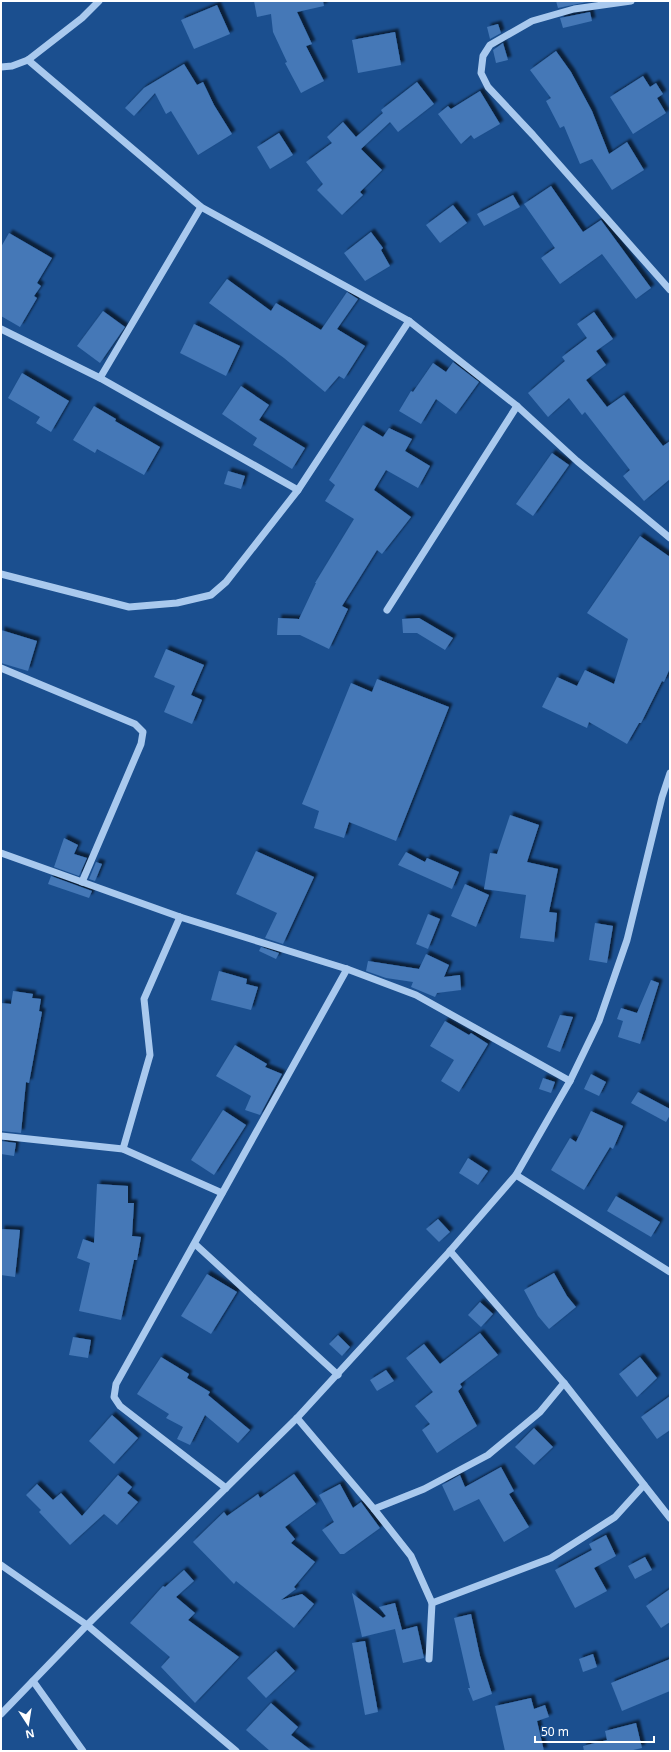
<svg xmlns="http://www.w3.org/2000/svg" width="671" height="1752" font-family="'Noto Sans',sans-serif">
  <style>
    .building { fill: #4478b7; filter: url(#shadow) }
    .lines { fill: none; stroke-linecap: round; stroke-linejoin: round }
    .minor { stroke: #a9c9ee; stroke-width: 7 }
  </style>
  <defs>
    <filter id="shadow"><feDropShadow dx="3.5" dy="-3.5" stdDeviation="1" flood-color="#0009"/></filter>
  </defs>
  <rect width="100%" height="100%" fill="#1b4f8f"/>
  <g class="building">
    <polygon points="254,1 323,1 324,6 297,12 312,44 306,46 324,81 301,93 285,63 287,62 273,32 271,14 257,17"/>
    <polygon points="556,1 587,1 587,2 558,8"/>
    <polygon points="217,5 230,34 194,49 181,20"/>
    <polygon points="590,12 592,21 563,28 560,18"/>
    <polygon points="498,24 501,33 490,39 487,27"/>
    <polygon points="395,32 401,65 358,73 352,40"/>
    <polygon points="503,43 508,60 496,63 493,50"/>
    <polygon points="556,51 571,72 592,111 609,154 627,142 644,170 612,190 592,159 580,164 564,126 560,128 546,101 551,98 530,70"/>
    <polygon points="184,64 197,85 203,82 214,105 232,134 198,155 171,111 166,114 155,93 134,116 125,108 144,88"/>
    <polygon points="643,76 650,87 656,83 663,94 657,98 666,113 633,134 610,97"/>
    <polygon points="417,82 434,104 398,132 390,122 361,149 382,170 360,192 363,195 342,215 317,190 323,184 306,162 332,143 327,137 343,122 356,137 383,113 381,110"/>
    <polygon points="480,91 500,124 474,139 471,135 461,144 438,114 448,106 451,109"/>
    <polygon points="279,133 293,155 270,169 257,147"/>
    <polygon points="551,186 583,232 601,220 651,288 636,299 602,254 560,284 541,258 555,248 524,204"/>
    <polygon points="513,195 520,207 484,226 477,214"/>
    <polygon points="453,205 467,223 440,243 426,225"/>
    <polygon points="371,232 383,248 381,250 390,266 365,281 344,253"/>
    <polygon points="9,233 52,258 37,283 41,286 34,296 37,298 20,327 1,316 1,247"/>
    <polygon points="227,279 271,311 276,303 321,330 347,292 358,299 337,329 365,346 344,379 339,376 325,392 284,358 209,303"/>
    <polygon points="103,311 125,327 100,363 77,346"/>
    <polygon points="594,312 613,339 596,351 606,365 586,380 607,407 624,395 663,446 670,441 670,479 644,501 623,476 630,470 585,412 582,415 569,398 548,417 528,393 565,361 562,357 587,338 577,324"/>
    <polygon points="194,324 240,346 226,376 180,353"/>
    <polygon points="453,362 479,382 456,414 436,399 421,424 399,411 411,391 413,392 433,363 446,372"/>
    <polygon points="22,373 69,401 51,432 36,423 40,417 8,398"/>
    <polygon points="241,386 269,405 259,420 305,448 292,469 253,445 257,438 222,414"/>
    <polygon points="94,406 116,419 115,421 160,447 144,475 97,449 95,453 73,440"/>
    <polygon points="363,425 383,437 389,428 412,439 405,451 430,466 418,488 386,470 374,490 411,517 382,554 377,550 342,606 348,609 329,649 300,635 277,635 278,618 299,619 316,583 315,583 354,519 325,501 335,485 329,480"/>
    <polygon points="552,453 569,465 533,516 516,504"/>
    <polygon points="228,471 245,476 241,489 224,484"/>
    <polygon points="640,536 670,557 670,668 664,682 662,681 641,723 639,723 627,744 589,722 587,728 542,707 557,677 577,686 585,670 614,684 628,639 587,613"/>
    <polygon points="419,618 453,638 445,650 417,633 403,633 402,619"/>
    <polygon points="1,630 37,641 28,671 1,663"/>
    <polygon points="166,649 204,665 191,695 202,700 192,724 164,712 175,686 154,677"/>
    <polygon points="377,679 449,707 396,841 349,822 344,838 314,828 319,811 302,804 351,683 372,692"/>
    <polygon points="510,815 539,825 527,862 558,869 549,912 557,913 554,942 520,938 526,895 484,889 490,853 497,854"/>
    <polygon points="64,838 78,845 74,854 87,858 79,876 54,867"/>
    <polygon points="256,851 314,877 283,944 265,938 277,913 236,894"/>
    <polygon points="406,852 425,862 427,858 459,872 452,889 398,865"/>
    <polygon points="96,862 102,864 95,881 89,879"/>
    <polygon points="51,876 92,891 89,898 48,884"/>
    <polygon points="465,884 489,895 476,927 451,916"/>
    <polygon points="428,914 440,919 428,949 416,944"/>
    <polygon points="595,923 613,926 607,963 589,960"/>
    <polygon points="261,947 279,953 276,959 259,951"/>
    <polygon points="426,954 449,965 444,977 460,975 461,990 437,993 435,997 411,987 413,982 386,978 366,971 368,961 419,969"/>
    <polygon points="219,971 247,979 246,984 258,987 251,1010 211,1000"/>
    <polygon points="651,980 659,983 640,1044 618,1037 623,1021 617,1019 621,1008 637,1013"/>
    <polygon points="13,991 33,994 32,998 41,999 39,1011 42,1012 29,1083 26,1082 21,1133 1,1131 1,1003 11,1004"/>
    <polygon points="560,1015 573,1017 560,1052 547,1047"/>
    <polygon points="445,1021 469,1035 471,1033 488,1044 459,1092 441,1081 454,1060 430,1046"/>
    <polygon points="235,1045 267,1064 265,1067 282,1074 260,1115 245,1110 251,1096 216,1076"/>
    <polygon points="591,1074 606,1082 599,1096 584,1089"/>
    <polygon points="543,1078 555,1082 551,1093 539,1089"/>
    <polygon points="638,1092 670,1109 670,1115 666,1122 631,1103"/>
    <polygon points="223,1110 246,1125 214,1175 191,1160"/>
    <polygon points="591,1111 623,1126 613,1149 610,1147 584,1190 551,1170 570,1138 576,1142"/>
    <polygon points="1,1141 16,1143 14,1156 1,1154"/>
    <polygon points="468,1158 488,1171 478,1185 459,1173"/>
    <polygon points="97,1184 128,1186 128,1203 134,1203 132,1236 141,1237 137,1260 134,1260 121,1320 79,1311 90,1263 77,1258 83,1239 94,1243"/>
    <polygon points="616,1196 660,1222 651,1237 607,1211"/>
    <polygon points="438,1219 450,1232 439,1242 426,1229"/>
    <polygon points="1,1229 20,1230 15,1277 1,1275"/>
    <polygon points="554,1273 567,1296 576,1307 549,1329 538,1316 524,1290"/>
    <polygon points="207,1274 237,1292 211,1334 181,1316"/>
    <polygon points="480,1302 493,1314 481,1327 468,1315"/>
    <polygon points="480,1333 498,1355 460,1384 462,1387 458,1391 477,1426 437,1453 422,1430 430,1424 415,1406 433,1392 406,1358 424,1344 440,1364"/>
    <polygon points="338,1335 350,1347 342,1356 329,1344"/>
    <polygon points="73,1337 91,1340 88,1358 69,1355"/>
    <polygon points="161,1357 189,1374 187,1378 210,1392 208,1395 250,1430 238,1443 205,1415 190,1445 177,1439 183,1427 166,1418 169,1414 137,1394"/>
    <polygon points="640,1357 657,1378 637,1397 619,1374"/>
    <polygon points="386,1370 394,1381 377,1391 370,1380"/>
    <polygon points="670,1396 670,1430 657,1439 641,1417"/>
    <polygon points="112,1415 138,1438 114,1464 89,1441"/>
    <polygon points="534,1428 553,1447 534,1465 515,1447"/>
    <polygon points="501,1467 514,1491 509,1494 529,1527 504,1542 479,1499 454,1511 442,1485 460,1475 465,1487"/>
    <polygon points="294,1474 316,1504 285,1527 295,1539 291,1543 315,1562 294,1587 296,1589 281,1600 302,1594 314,1604 294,1628 236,1581 234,1584 193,1542 224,1512 227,1516 258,1494 260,1498"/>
    <polygon points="118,1475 132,1487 127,1493 138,1502 117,1525 104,1514 70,1545 39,1512 41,1510 26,1495 37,1484 53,1500 61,1493 82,1516"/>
    <polygon points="340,1484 353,1508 361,1502 380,1528 344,1554 340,1554 322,1530 334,1522 319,1495"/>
    <polygon points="606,1535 616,1556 594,1568 607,1591 575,1608 555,1570 592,1550 589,1544"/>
    <polygon points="645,1557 652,1570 635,1579 628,1566"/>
    <polygon points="184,1570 194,1581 176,1597 195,1613 188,1620 239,1657 195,1703 161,1667 170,1657 130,1623 163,1586 165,1587"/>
    <polygon points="670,1589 670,1622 661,1628 646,1606"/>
    <polygon points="352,1593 383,1618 386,1616 379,1607 395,1603 402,1630 417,1626 424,1658 403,1663 395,1629 362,1637"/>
    <polygon points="471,1614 480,1656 492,1694 473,1701 468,1688 470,1688 454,1618"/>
    <polygon points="365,1641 378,1712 365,1715 352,1643"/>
    <polygon points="276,1651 295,1671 266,1698 247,1678"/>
    <polygon points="593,1654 597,1667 583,1672 579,1659"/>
    <polygon points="670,1659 670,1691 622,1711 611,1683"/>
    <polygon points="531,1698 534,1709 545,1705 549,1717 537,1721 544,1751 505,1751 495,1706"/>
    <polygon points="271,1703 298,1727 291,1735 312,1751 270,1751 246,1730"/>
    <polygon points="636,1723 642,1748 629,1751 584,1751 583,1746 607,1740 605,1731"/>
  </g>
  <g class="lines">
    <g class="minor">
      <polyline points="631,1 574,9 532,21 490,45 483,56 481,73 488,87 533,135 670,290"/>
      <polyline points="28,60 201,207 409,321 517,406 577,461 670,538"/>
      <polyline points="1,67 12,66 28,60 82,18 99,1"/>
      <polyline points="1,329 100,378 298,490"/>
      <polyline points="100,378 201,207"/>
      <polyline points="1,574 129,607 177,603 211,595 226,582 298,490 409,321"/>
      <polyline points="387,610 517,406"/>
      <polyline points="1,668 135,724 143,732 141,744 82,882"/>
      <polyline points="1,853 180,917 347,969 416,995 570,1081"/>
      <polyline points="1,1136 123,1149 222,1193"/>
      <polyline points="123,1149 150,1055 144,999 180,917"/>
      <polyline points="516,1175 670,1272"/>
      <polyline points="195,1244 338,1375"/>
      <polyline points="450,1251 564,1383 670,1518"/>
      <polyline points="297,1418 374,1509 411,1556 432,1603 429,1659"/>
      <polyline points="226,1488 120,1406 114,1397 116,1384 347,969"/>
      <polyline points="374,1509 424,1489 488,1455 540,1412 564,1383"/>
      <polyline points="1,1565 87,1625 236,1751"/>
      <polyline points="432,1603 551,1558 615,1517 644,1485"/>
      <polyline points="33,1681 83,1751"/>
      <polyline points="1,1714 87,1625 297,1418 450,1251 516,1175 570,1081 599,1021 627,940 662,797 670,773"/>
    </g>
  </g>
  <rect width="671" height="1752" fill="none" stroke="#ffffff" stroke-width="4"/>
  <g transform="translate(28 1724) rotate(168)" stroke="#1b4f8f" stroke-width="3" paint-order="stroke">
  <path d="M0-3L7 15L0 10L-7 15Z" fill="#ffffff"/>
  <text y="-6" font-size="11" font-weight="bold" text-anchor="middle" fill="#ffffff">N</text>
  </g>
  <path d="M535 1736v6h119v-6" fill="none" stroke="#ffffff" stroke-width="2"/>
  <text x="541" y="1736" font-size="12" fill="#ffffff" stroke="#1b4f8f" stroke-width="3" paint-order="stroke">50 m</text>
</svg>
